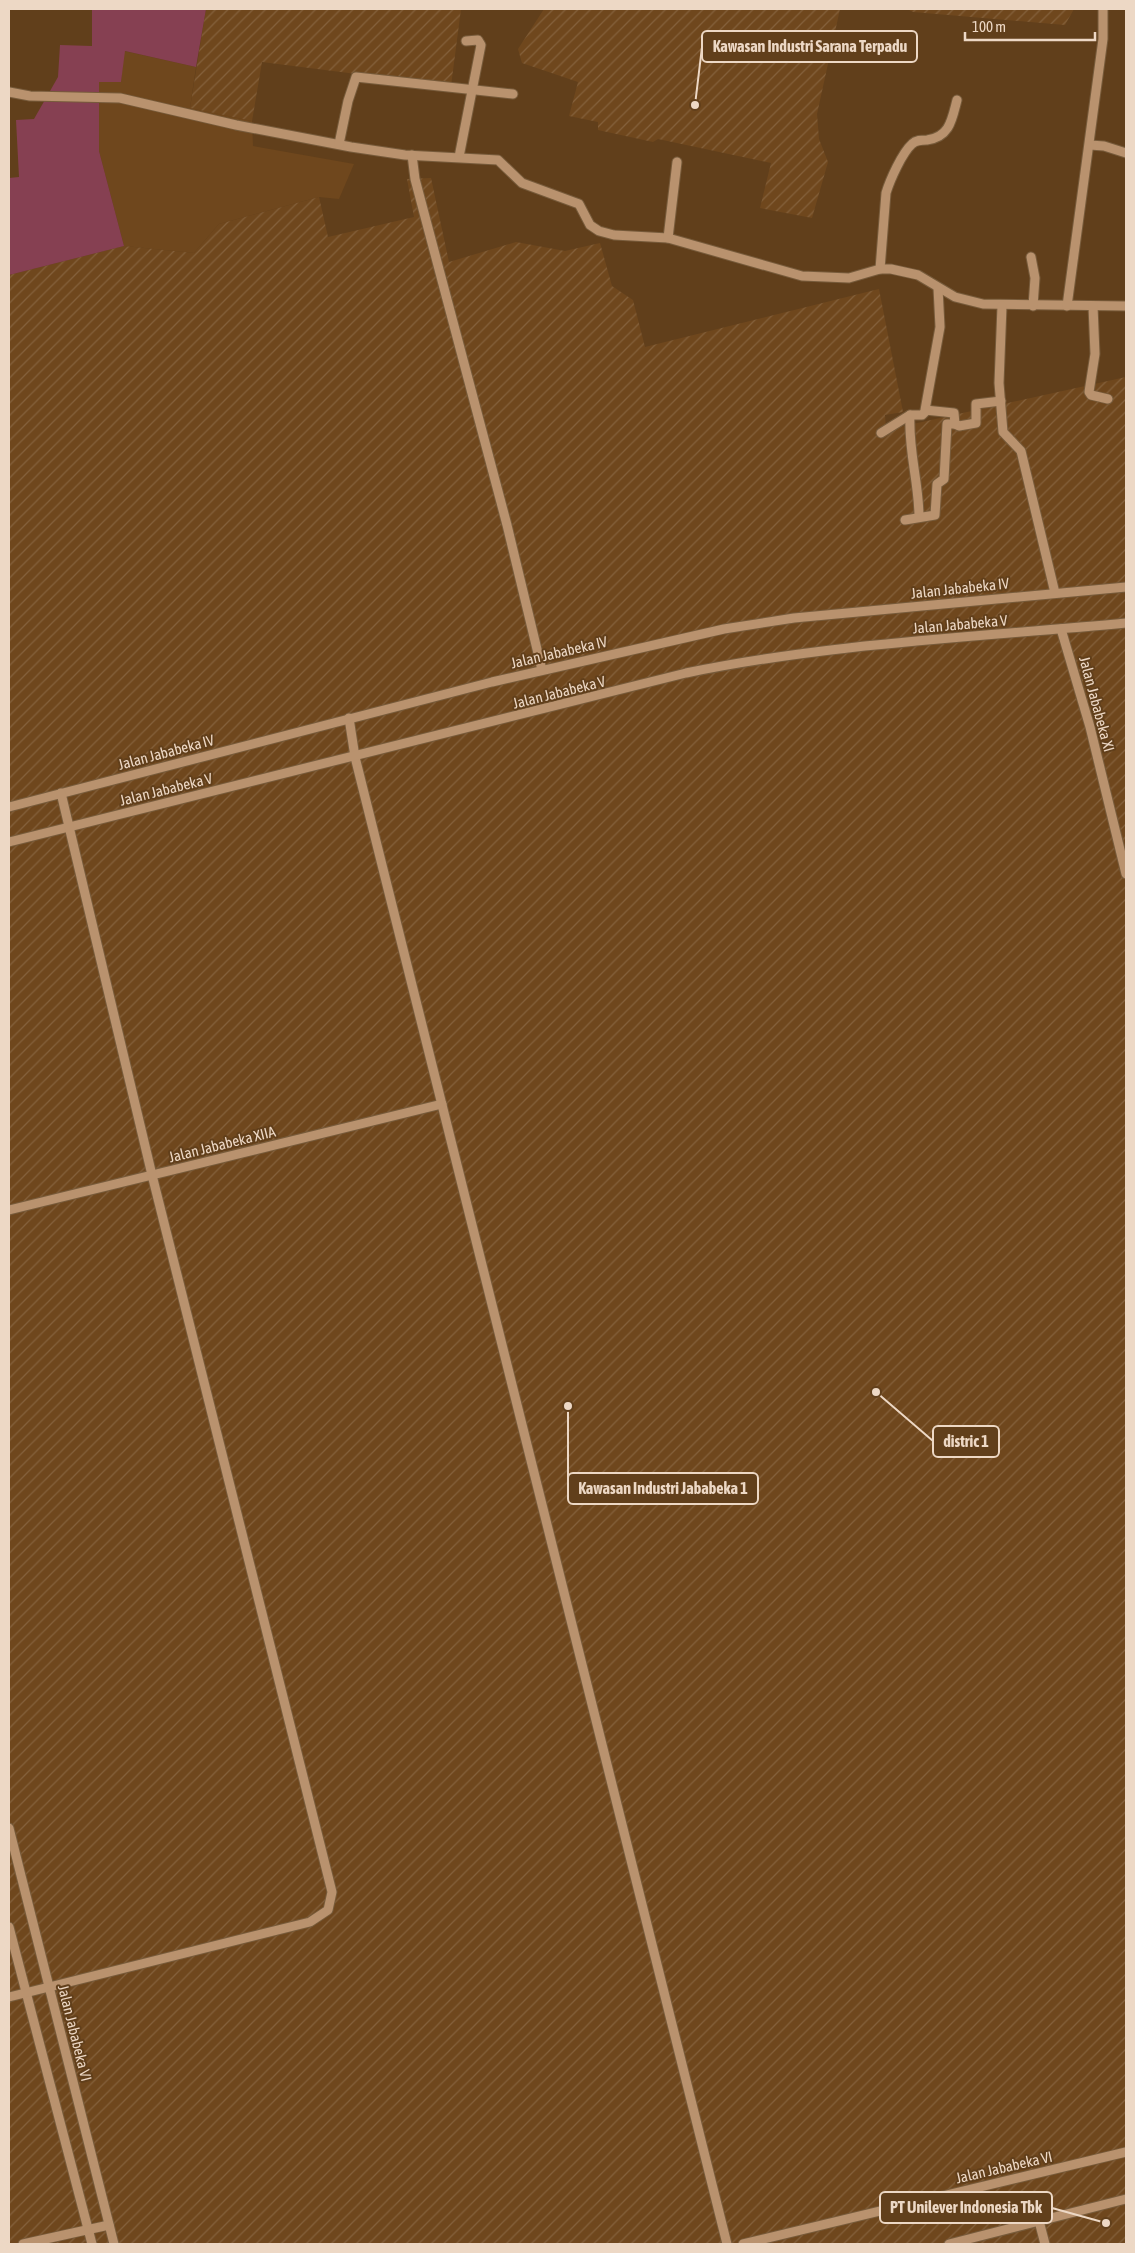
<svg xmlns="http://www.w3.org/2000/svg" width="1135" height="2253" font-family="'Asap Condensed',sans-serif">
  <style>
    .built { fill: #6f471d }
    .industrial { fill: url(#industrial-furrows) }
    .green { fill: #864052 }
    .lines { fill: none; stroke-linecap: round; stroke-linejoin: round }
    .minor-casing { stroke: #775b3b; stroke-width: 11 }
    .minor { stroke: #b9926e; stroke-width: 9 }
    .labels { text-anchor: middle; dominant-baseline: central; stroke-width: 4; stroke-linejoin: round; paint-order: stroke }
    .street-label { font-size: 15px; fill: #edd8c5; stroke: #613f1b }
    .leader { fill: none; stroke: #edd8c5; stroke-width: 2 }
    .callout-dot { fill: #edd8c5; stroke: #613f1b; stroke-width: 2 }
    .callout { fill: #613f1b; stroke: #edd8c5; stroke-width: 2 }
    .callout-label { font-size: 16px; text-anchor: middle; font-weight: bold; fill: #edd8c5 }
  </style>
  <defs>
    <pattern id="industrial-furrows" width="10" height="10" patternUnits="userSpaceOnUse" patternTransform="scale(1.25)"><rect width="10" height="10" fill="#6f471d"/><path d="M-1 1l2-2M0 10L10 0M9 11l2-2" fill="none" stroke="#84613c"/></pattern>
  </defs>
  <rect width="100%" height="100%" fill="#613f1b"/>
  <polygon class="built" points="124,51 196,67 190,108 252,121 253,146 354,164 339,199 319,197 219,224 194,253 124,246 99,151 99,82 121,82"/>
  <g class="industrial">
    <polygon points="206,9 461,9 451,86 262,62 252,121 190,108"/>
    <polygon points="544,9 840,9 817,114 819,139 828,162 812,218 760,208 771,163 658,139 653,142 598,130 598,122 569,116 578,82 522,63 518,49"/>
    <polygon points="907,9 1074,9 1065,25 913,12"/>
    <polygon points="431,178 449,262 516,242 565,251 600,243 612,286 633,300 645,347 879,289 903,412 885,415 886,430 1126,377 1126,2244 9,2244 9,275 124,246 194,253 219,224 319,197 328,237 414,217 407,179"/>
  </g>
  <polygon class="green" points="92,9 206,9 196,67 125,51 121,82 99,82 99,151 124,246 9,275 9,178 19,177 16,120 34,119 58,77 60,45 92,46"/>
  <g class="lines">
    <g class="minor-casing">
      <g id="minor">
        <polyline points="9,92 30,96 120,98 236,125 351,147 405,155 498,160 522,183 579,204 590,225 599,231 614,235 668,238 802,276 849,278 880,269 891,269 918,275 955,297 983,304 1126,306"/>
        <polyline points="339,144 348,101 356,77 513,94"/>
        <polyline points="1090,145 1104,146 1126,153"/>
        <polyline points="412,155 415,179 507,525 542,670"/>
        <polyline points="459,157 481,45 478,40 466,41"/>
        <polyline points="668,238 677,162"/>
        <polyline points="1031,257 1035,278 1033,306"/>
        <path d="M 880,269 L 886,193 C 890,180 902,153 912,144 C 916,140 921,140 927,140 C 950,137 952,119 957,100"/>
        <polyline points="938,288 940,327 925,410 954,413 955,424 959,426 976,423 976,404 1001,401"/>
        <polyline points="1002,306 999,383 1003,432 1021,451 1055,593"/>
        <polyline points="1067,306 1103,39 1103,9"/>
        <polyline points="1093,306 1095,354 1089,392 1091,395 1108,399"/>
        <path d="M 910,415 C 908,450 919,483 919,517"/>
        <polyline points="881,433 910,415 922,415 926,411"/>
        <polyline points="905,520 935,515 937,484 944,479 947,424 955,424"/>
        <polyline points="1061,629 1090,727 1126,874"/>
        <polyline points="349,718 355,757 727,2244"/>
        <polyline points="9,807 492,682 724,629 794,618 1126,587"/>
        <path d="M 9,842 L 686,673 C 831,643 979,637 1126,623"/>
        <polyline points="9,1210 442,1104"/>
        <polyline points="9,1828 114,2244"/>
        <polyline points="9,1927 92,2244"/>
        <polyline points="9,1997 310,1922 328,1910 332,1892 152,1175 61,793"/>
        <polyline points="1039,2221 1045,2244"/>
        <polyline points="23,2244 109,2225"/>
        <polyline points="743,2244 1126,2152"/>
        <polyline points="949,2244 1126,2199"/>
      </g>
    </g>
    <use href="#minor" class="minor"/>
  </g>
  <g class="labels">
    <g class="street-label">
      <text transform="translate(960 588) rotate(-6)">Jalan Jababeka IV</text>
      <text transform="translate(960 624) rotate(-5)">Jalan Jababeka V</text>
      <text transform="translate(559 652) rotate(-13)">Jalan Jababeka IV</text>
      <text transform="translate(559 692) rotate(-14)">Jalan Jababeka V</text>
      <text transform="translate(1097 704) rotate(75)">Jalan Jababeka XI</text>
      <text transform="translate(166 752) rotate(-15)">Jalan Jababeka IV</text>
      <text transform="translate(166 789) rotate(-14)">Jalan Jababeka V</text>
      <text transform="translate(222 1144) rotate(-14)">Jalan Jababeka XIIA</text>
      <text transform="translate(75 2033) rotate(76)">Jalan Jababeka VI</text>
      <text transform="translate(1004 2167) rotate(-13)">Jalan Jababeka VI</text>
    </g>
  </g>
  <path class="leader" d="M695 105L702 47M876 1392L933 1441M568 1406L568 1488M1106 2223L1052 2208"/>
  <g class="callout-dot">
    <circle cx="695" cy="105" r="5"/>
    <circle cx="876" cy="1392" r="5"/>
    <circle cx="568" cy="1406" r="5"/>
    <circle cx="1106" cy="2223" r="5"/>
  </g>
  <g class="callout">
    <rect x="702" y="31" width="215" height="31" rx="5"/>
    <rect x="933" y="1426" width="66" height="31" rx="5"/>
    <rect x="568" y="1473" width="190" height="31" rx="5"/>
    <rect x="880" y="2192" width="172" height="31" rx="5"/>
  </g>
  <g class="callout-label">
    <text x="810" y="52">Kawasan Industri Sarana Terpadu</text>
    <text x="966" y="1447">distric 1</text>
    <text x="663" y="1494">Kawasan Industri Jababeka 1</text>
    <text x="966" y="2213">PT Unilever Indonesia Tbk</text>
  </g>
  <rect width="1135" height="2253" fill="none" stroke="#edd8c5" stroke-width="20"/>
  <path d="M965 32v8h130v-8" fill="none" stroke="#edd8c5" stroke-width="2.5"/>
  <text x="972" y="32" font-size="15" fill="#edd8c5" stroke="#613f1b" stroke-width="4" paint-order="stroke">100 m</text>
</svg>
